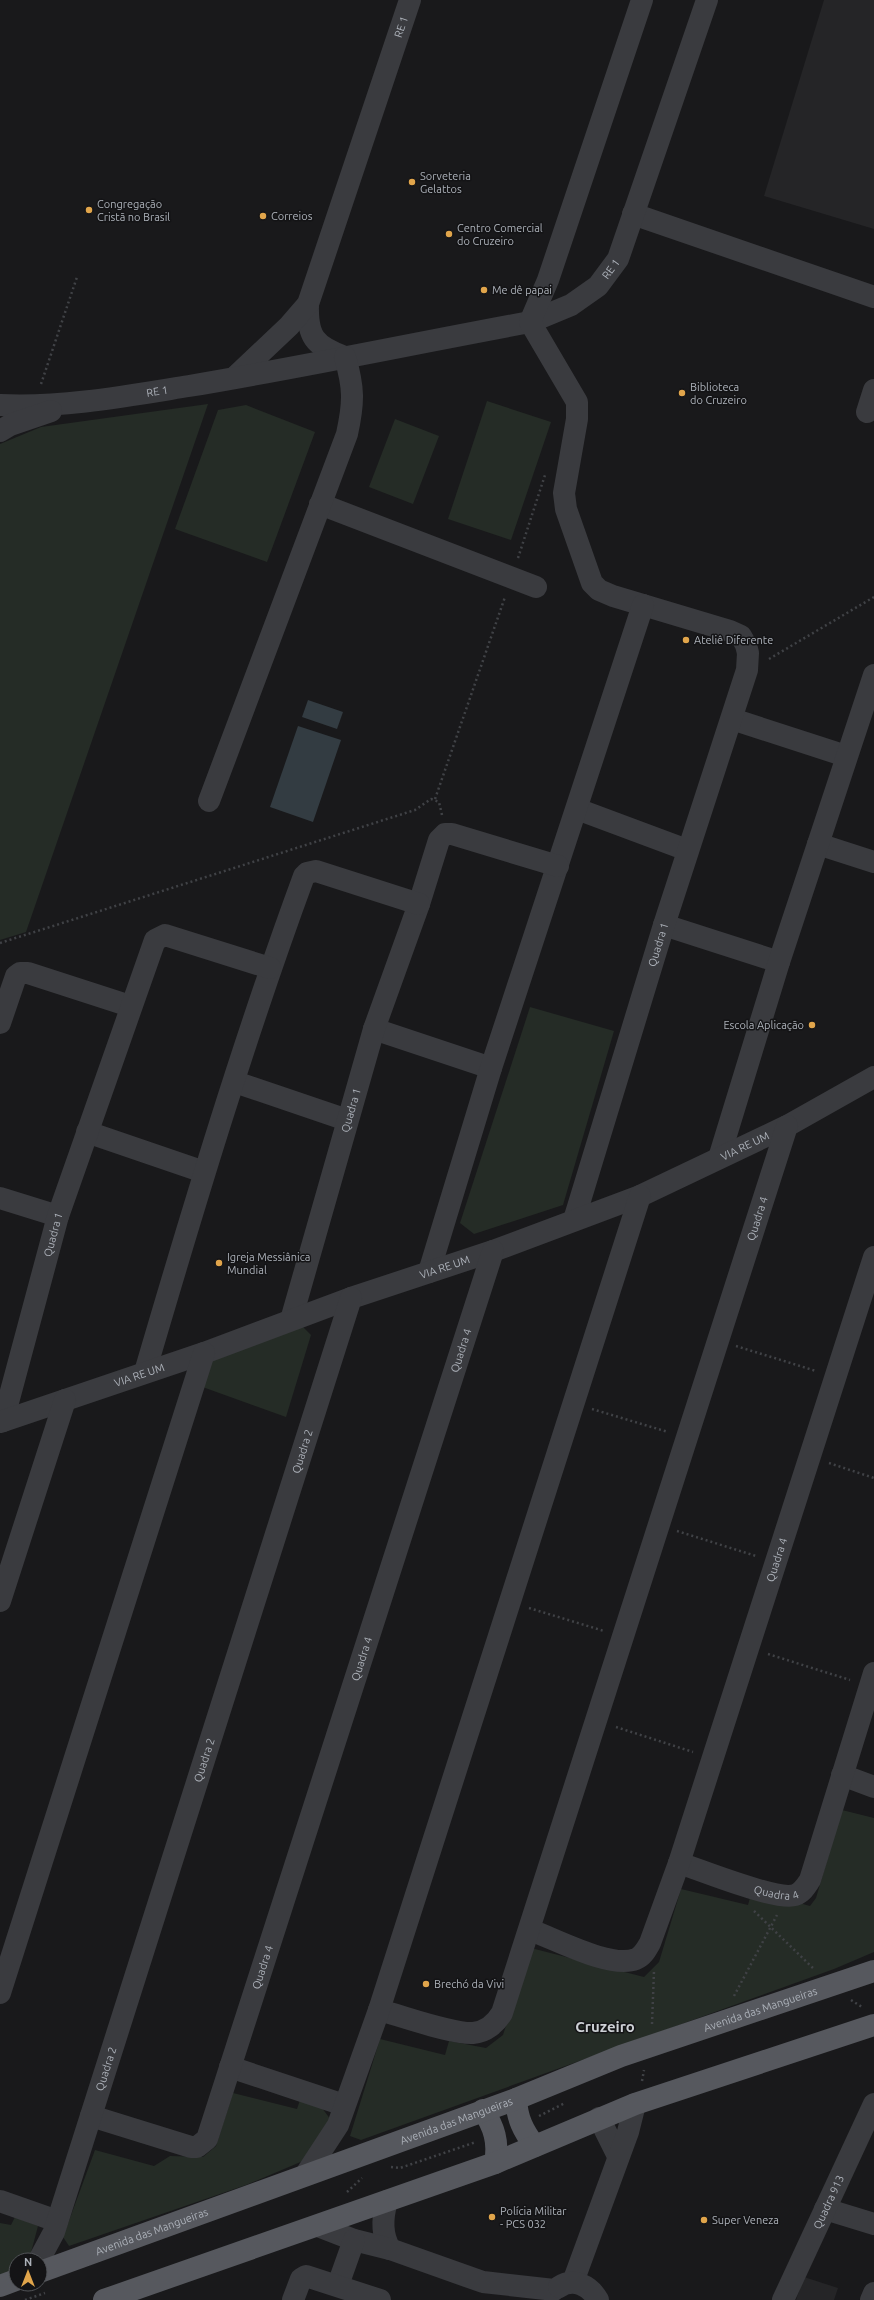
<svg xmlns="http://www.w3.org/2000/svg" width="874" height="2300" font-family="Ubuntu,sans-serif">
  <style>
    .built { fill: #252527 }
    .green { fill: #252c26 }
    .water { fill: #333c42 }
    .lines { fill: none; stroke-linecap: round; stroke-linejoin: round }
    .path { stroke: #404246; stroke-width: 2.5; stroke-dasharray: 2 3; stroke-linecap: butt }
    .minor { stroke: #3a3b3f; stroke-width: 22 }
    .major { stroke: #56585e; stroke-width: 22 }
    .poi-dot { fill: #e1a54b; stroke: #141416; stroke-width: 1.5 }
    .labels { text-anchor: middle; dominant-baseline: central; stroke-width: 3; stroke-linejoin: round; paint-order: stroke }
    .street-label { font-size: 11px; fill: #acb1b9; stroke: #141416 }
    .poi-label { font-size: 11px; fill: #acb1b9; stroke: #141416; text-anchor: start }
    .district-label { font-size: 15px; font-weight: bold; fill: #cdd0d5; stroke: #141416 }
  </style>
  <rect width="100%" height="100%" fill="#19191b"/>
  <g class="built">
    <polygon points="824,0 874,0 874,229 764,196"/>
    <polygon points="804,2277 838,2288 834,2300 796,2300"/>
  </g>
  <g class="green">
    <polygon points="487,401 551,422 511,540 448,519"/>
    <polygon points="208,404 26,932 0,940 0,444 41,427"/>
    <polygon points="246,405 315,432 267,562 175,529 218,410"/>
    <polygon points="395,419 439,436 413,504 369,487"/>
    <polygon points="530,1007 614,1031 563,1205 474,1234 460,1223"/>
    <polygon points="301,1325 311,1335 286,1417 197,1385 208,1360"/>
    <polygon points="842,1810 874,1818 874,1952 834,1969 361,2140 350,2136 380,2039 445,2055 449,2041 486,2048 503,2035 531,1948 644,1977 659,1962 681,1889 748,1905 752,1890 810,1906 816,1898"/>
    <polygon points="233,2093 297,2109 300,2100 319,2104 331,2120 310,2158 246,2185 69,2246 63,2237 95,2150 154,2166 170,2156 203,2157 216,2146"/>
    <polygon points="15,2217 38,2226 29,2260 16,2260 16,2269 0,2276 0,2223 11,2225"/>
  </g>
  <g class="water">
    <polygon points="308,700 343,712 337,729 302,717"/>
    <polygon points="298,726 341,740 313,822 270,807"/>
  </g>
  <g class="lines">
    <g class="path">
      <polyline points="41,384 77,277"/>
      <polyline points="518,558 545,475"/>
      <polyline points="769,659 874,597"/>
      <polyline points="435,799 505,597"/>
      <polyline points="0,943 415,810 431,799 439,802 442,815"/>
      <polyline points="736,1346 816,1371"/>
      <polyline points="592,1409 668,1432"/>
      <polyline points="829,1463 874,1478"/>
      <polyline points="677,1531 756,1556"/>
      <polyline points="529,1608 604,1631"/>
      <polyline points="768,1654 850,1680"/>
      <polyline points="616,1727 693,1752"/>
      <polyline points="754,1911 815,1970"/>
      <polyline points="734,1996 777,1915"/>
      <polyline points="851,2000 862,2007"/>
      <polyline points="652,2024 654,1971"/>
      <polyline points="642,2081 644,2070"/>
      <polyline points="539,2116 565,2103"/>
      <polyline points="391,2167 400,2168 476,2142"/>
      <polyline points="347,2192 362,2178"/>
      <polyline points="25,2300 45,2293"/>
    </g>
    <g class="minor">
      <polyline points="633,214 874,297"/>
      <path d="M 308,304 C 307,336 314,346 345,357"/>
      <path id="s1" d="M 234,378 L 289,326 L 308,304 L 410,0"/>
      <path id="s2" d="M 0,405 C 63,408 127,396 189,386 C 303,367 416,343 530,322 L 571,305 L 598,286 L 618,259 L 707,0"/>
      <polyline points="867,412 874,390"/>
      <polyline points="0,431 10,425 51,411"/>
      <polyline points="320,504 536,587"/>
      <polyline points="732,719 846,756"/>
      <path d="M 209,801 L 347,434 C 354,402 354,388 345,357"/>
      <polyline points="577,809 687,850"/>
      <polyline points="818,844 874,862"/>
      <polyline points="664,925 779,962"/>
      <polyline points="0,1023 16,976 20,973 28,973 130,1006"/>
      <polyline points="374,1029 491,1068"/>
      <polyline points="235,1082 347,1120"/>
      <polyline points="87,1132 204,1172"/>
      <polyline points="719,1158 779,962 874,675"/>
      <polyline points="0,1198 58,1216"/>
      <path id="s3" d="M 574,1220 L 664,925 L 747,670 L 748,653 L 746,645 L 741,636 L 730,631 L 613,596 L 599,590 L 592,583 L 566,509 L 564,493 L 577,419 L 577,402 L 530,322 L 548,280 L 642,0"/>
      <polyline points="429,1272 491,1068 643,605"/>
      <path id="s4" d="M 291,1320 L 374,1029 L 419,904 L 439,840 L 445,834 L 452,834 L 558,866"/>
      <path d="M 145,1372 C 194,1205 244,1039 304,876 L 307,873 L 316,871 L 419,904"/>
      <path id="s5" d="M 3,1421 L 58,1216 L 155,940 L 165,935 L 270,968"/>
      <path id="s6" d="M 0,1422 L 204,1353 L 351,1298 L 493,1251 L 640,1196 L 787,1126 L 874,1077"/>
      <polyline points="0,1601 65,1400"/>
      <polyline points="842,1775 874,1787"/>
      <path id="s7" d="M 679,1863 C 701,1870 776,1901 795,1895 C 803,1892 806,1886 810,1880 L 874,1673"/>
      <path id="s8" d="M 530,1930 C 556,1939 610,1969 636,1959 C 643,1956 646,1950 650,1943 L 679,1863 L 874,1257"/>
      <polyline points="0,1993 204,1353"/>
      <path id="s9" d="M 379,2010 C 403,2016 451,2034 473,2033 C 486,2032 496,2023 502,2013 L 787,1126"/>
      <polyline points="230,2067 344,2105"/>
      <path id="s10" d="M 91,2116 L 191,2147 L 197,2147 L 207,2139 L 493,1251"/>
      <polyline points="599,2118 618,2156"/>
      <polyline points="306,2174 338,2125 379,2010 640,1196"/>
      <polyline points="0,2201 57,2221"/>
      <path d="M 387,2201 C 382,2218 381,2234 390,2249"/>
      <polyline points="825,2209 874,2224"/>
      <polyline points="318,2226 354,2240 390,2249 483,2282 554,2290"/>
      <path id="s11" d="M 39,2260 L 54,2232 L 351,1298"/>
      <polyline points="573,2282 628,2132 635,2104"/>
      <polyline points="338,2285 354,2240"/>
      <path d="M 559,2287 C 574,2277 590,2286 598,2300"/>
      <polyline points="293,2300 301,2279 306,2276 380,2300"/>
      <path id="s12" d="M 783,2300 L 874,2104"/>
      <polyline points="871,2300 874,2293"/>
    </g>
    <g class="major">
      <path d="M 516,2099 C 517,2118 523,2131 535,2146"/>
      <path d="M 483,2110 C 494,2127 499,2142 495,2163"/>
      <path id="s13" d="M 40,2272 L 516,2099 L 621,2056 L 874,1971"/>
      <polyline points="0,2286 16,2280"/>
      <polyline points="104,2300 495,2163 635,2104 874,2025"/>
    </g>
  </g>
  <g class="poi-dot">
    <circle cx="412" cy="182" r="4"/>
    <circle cx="89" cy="210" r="4"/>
    <circle cx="263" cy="216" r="4"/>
    <circle cx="449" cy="234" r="4"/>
    <circle cx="484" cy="290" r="4"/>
    <circle cx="682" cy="393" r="4"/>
    <circle cx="686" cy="640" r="4"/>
    <circle cx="812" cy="1025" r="4"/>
    <circle cx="219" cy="1263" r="4"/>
    <circle cx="426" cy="1984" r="4"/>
    <circle cx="492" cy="2217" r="4"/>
    <circle cx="704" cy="2220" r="4"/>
  </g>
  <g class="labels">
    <g class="street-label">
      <text stroke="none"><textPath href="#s1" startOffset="397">RE 1</textPath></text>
      <text stroke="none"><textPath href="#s2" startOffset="636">RE 1</textPath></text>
      <text stroke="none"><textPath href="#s2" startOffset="158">RE 1</textPath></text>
      <text stroke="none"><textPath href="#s3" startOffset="288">Quadra 1</textPath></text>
      <text stroke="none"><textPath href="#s4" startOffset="218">Quadra 1</textPath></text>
      <text stroke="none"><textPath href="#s6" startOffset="795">VIA RE UM</textPath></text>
      <text stroke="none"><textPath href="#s9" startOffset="968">Quadra 4</textPath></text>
      <text stroke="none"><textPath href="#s5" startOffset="193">Quadra 1</textPath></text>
      <text stroke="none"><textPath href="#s6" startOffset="471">VIA RE UM</textPath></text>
      <text stroke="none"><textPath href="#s10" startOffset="952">Quadra 4</textPath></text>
      <text stroke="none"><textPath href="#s6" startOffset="147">VIA RE UM</textPath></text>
      <text stroke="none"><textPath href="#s11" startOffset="851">Quadra 2</textPath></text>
      <text stroke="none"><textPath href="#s8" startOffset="537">Quadra 4</textPath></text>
      <text stroke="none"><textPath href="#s10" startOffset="628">Quadra 4</textPath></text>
      <text stroke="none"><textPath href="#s11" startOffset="527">Quadra 2</textPath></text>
      <text stroke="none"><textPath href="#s7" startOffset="102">Quadra 4</textPath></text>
      <text stroke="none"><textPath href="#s10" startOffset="304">Quadra 4</textPath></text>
      <text stroke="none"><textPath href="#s13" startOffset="767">Avenida das Mangueiras</textPath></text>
      <text stroke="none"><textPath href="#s11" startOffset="203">Quadra 2</textPath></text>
      <text stroke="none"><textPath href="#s13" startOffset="443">Avenida das Mangueiras</textPath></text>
      <text stroke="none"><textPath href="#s12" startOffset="108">Quadra 913</textPath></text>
      <text stroke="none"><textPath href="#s13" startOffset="119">Avenida das Mangueiras</textPath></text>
    </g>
    <g class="poi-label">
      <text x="420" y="176">Sorveteria<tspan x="420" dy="13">Gelattos</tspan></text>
      <text x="97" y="204">Congregação<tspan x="97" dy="13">Cristã no Brasil</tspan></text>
      <text x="271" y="216">Correios</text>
      <text x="457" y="228">Centro Comercial<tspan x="457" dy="13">do Cruzeiro</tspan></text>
      <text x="492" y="290">Me dê papai</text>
      <text x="690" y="387">Biblioteca<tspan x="690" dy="13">do Cruzeiro</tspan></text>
      <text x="694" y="640">Ateliê Diferente</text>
      <text x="804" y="1025" text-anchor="end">Escola Aplicação</text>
      <text x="227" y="1257">Igreja Messiânica<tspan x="227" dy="13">Mundial</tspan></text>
      <text x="434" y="1984">Brechó da Vivi</text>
      <text x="500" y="2211">Polícia Militar<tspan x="500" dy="13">- PCS 032</tspan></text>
      <text x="712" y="2220">Super Veneza</text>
    </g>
    <g class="district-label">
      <text x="605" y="2026">Cruzeiro</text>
    </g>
  </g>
  <g transform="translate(28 2272)"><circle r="19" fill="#141416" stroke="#515357"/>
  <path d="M0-3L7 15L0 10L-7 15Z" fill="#e1a54b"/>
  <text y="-6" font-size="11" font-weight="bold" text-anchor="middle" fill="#acb1b9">N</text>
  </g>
</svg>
